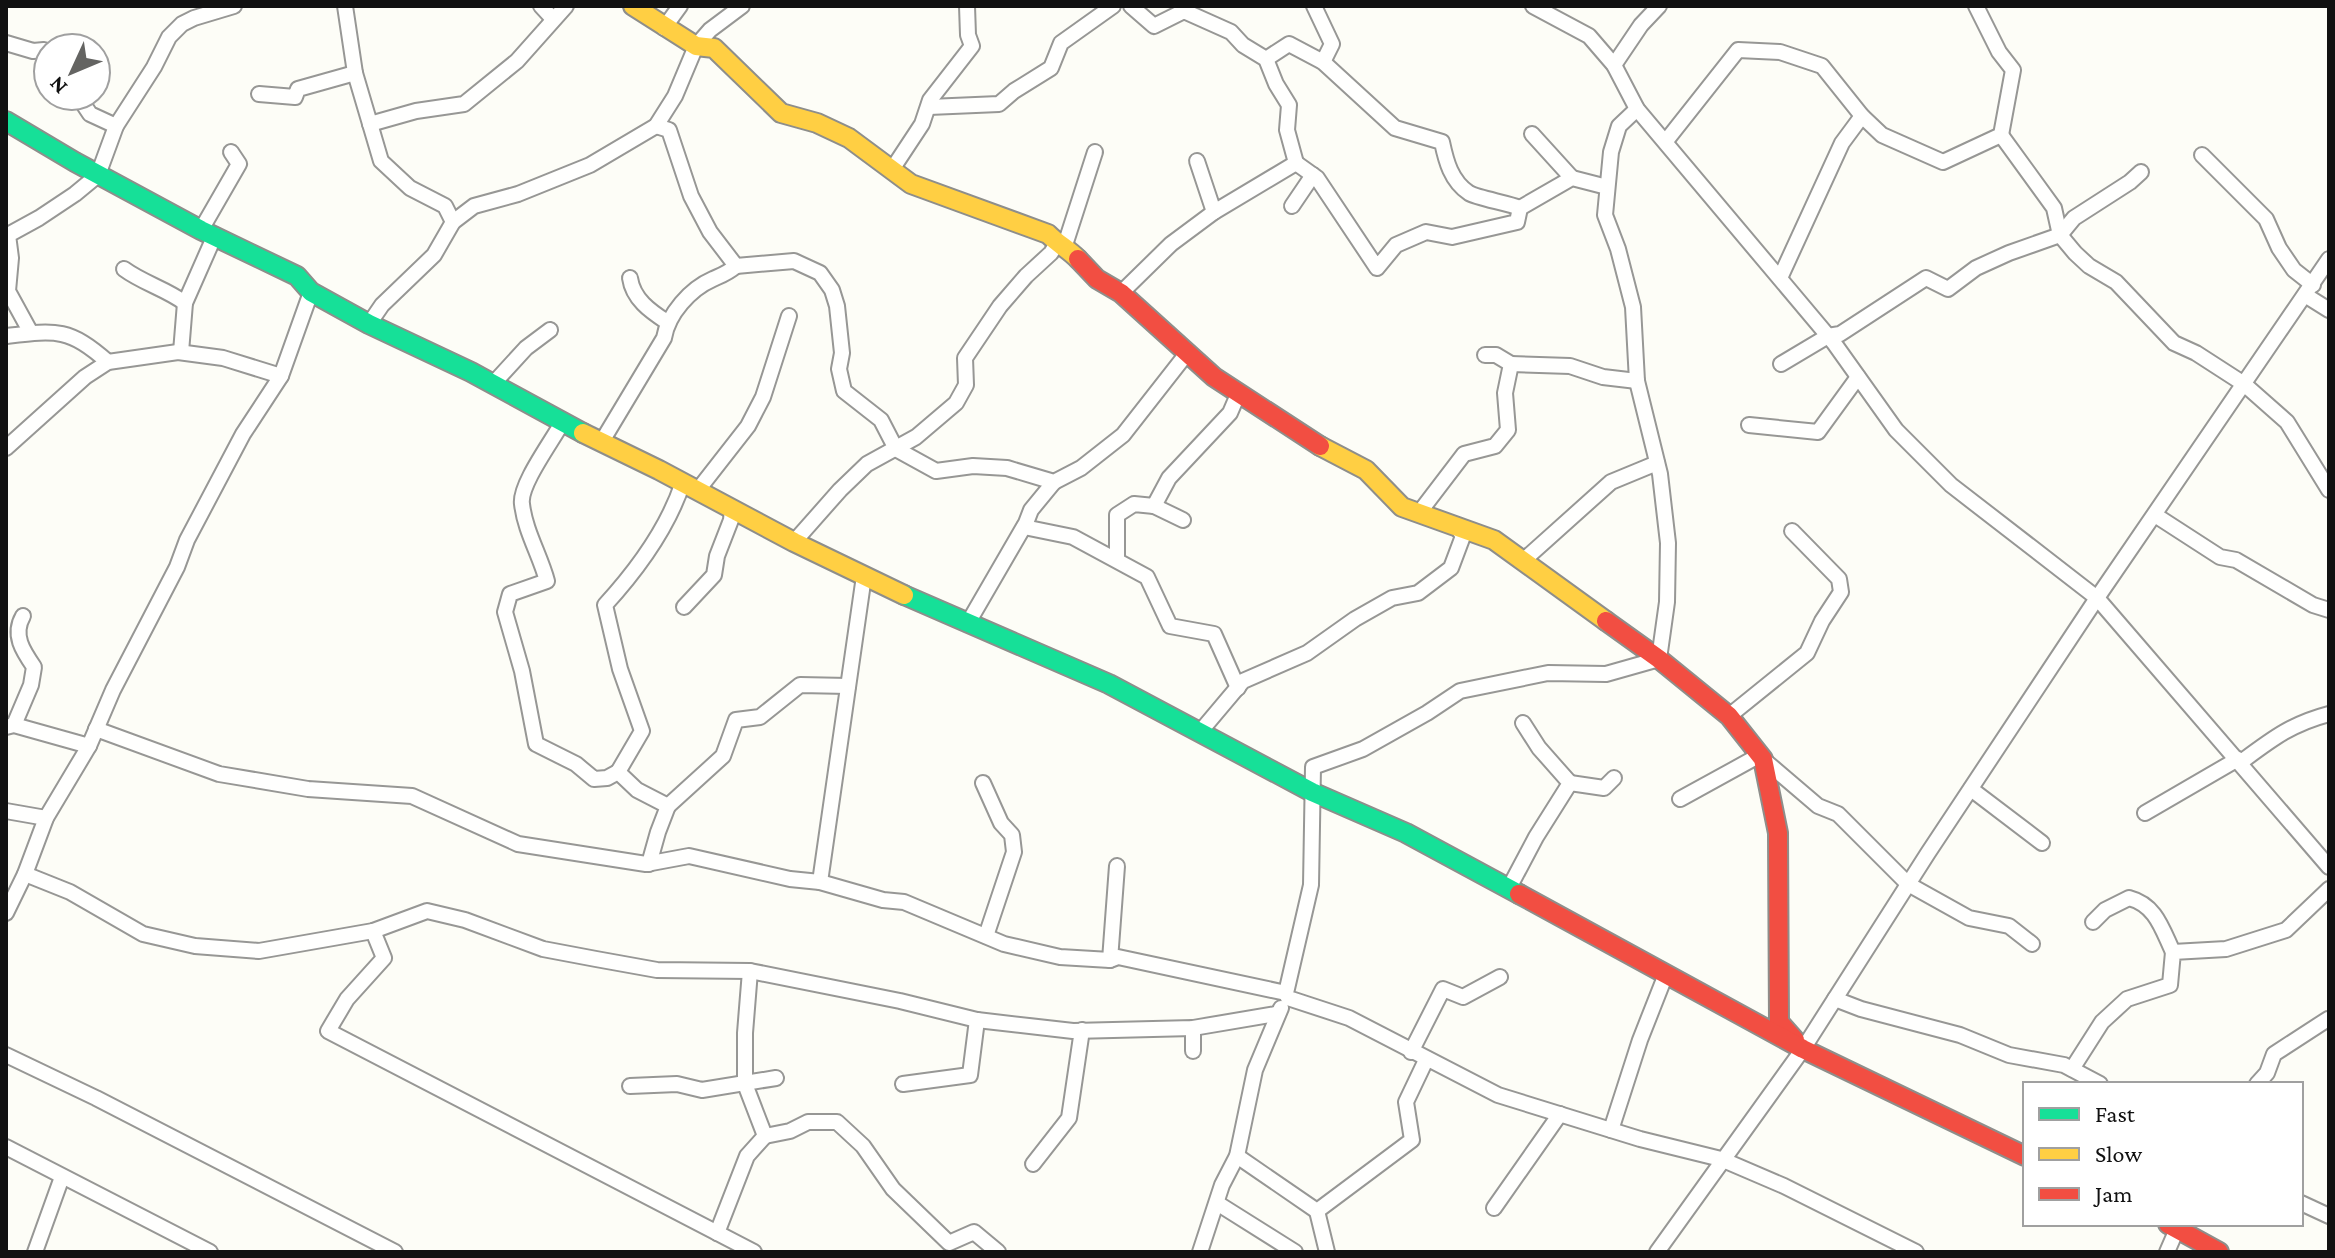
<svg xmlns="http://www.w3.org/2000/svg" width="2335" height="1258" font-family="'Crimson Pro',serif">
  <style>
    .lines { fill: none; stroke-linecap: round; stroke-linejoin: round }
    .street-casing { stroke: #979795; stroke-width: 18 }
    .fast-casing { stroke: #8e8e8b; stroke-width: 22 }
    .slow-casing { stroke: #8e8e8b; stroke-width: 22 }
    .jam-casing { stroke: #8e8e8b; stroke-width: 22 }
    .street { stroke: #fffffe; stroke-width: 14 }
    .fast { stroke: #16e098; stroke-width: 18 }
    .slow { stroke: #ffcf43; stroke-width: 18 }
    .jam { stroke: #f24e42; stroke-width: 18 }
  </style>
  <rect width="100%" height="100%" fill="#fdfdf7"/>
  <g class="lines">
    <g class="street-casing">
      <g id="street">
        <polyline points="345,6 355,73 381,161 410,188 445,206 453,222"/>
        <polyline points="541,6 553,19"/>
        <polyline points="1314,6 1332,44 1323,62"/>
        <polyline points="1533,6 1589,36 1614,65 1637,109 1834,343 1896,430 1951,485 2097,598 2329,867"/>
        <polyline points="664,28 680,6"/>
        <polyline points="6,43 33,51 44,50 48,54"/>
        <path d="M 1266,59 L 1289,44 L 1323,62 L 1395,128 L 1442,142 C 1446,161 1451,181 1469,193 C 1477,198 1508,203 1520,208"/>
        <polyline points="1614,65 1641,25 1659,6"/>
        <polyline points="259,94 295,97 298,89 355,73"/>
        <polyline points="78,96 90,114 116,126"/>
        <polyline points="929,107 999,104 1014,91 1051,68 1061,43 1113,6"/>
        <polyline points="1637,109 1619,126 1611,152 1605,215 1618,249 1633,307 1637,381 1660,474 1668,543 1667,602 1659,659 1606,674 1548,673 1460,691 1427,713 1363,749 1313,767 1311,885 1286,993 1288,998 1349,1018 1498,1095 1640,1139 1721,1159 1784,1186 1916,1252"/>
        <polyline points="370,124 416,111 464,104 517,61 566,6"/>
        <polyline points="656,126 669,130 691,196 710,232 736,266 794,261 820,273 832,290 837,306 842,353 839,369 844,391 881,420 896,449 936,471 973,466 1007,468 1054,482 1081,468 1123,435 1188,352"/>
        <polyline points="1532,134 1572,178"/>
        <polyline points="2001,135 2054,208 2060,235 2075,253 2089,266 2116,282 2174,343 2196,353 2244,384 2287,422 2329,490"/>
        <polyline points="1666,141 1738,50 1780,52 1822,66 1862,116 1882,135 1943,162 2001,135 2013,70 1999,52 1976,6"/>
        <polyline points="2202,155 2266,219 2279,248 2294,270 2313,285"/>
        <polyline points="1197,161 1214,212"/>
        <polyline points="1296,163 1317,178 1377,268 1396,245 1426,232 1452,237 1517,222 1520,208 1572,178 1607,187"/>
        <polyline points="893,168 922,124 930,100 972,46 968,35 967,6"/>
        <polyline points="1292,206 1313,175"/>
        <polyline points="201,230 239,164 231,152"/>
        <polyline points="1065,245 1095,152"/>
        <path d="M 124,269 C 143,283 166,289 185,303"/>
        <path d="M 630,278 C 633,299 650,311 667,322"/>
        <polyline points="1780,278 1842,143 1862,116"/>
        <polyline points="1121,293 1171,244 1214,212 1296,163 1287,130 1289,105 1276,84 1266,59 1243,45 1231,32 1184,11 1154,26 1131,6"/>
        <polyline points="2305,295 2329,310"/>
        <polyline points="369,324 382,305 434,255 453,222 474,206 518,194 590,165 656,126 675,96 696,46 710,30 742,6"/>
        <polyline points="31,333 8,291 11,258 8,235 39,218 75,194 98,175 116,126 154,67 169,37 182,24 194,18 234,6"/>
        <path d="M 6,336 C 57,330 69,328 108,362"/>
        <polyline points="181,352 185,303 215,235"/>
        <polyline points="1485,355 1496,355 1511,364"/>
        <polyline points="1781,364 1828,336 1840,334 1926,278 1948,289 1976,268 2009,253 2060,235 2074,218 2130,182 2141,172"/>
        <polyline points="493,384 526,348 550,330"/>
        <path d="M 563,421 C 553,440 519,485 522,504 C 525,531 540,555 547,581 L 510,594 L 505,612 L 522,671 L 536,744 L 576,764 L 594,779 L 607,778 L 618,772 L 637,790 L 668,806 L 658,832 L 649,864"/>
        <polyline points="1749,425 1818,432 1858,377"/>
        <path d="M 601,443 L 664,338 C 668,314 690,289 713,279 C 722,275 728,273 736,266"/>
        <polyline points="6,448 85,377 108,362 178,352 223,358 281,376"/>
        <polyline points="698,490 748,426 763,397 789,316"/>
        <polyline points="1154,506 1169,478 1230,413 1239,392"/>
        <polyline points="1419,513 1464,454 1495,446 1508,430 1505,393 1511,364 1570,366 1603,377 1637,381"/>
        <polyline points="2155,515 2220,557 2236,560 2313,605 2329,610"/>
        <polyline points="1024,527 1073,537 1147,577 1170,626 1214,634 1238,688"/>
        <polyline points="794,542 840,490 867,464 916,437 956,403 966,385 965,358 1000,306 1026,276 1051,253 1057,243"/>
        <polyline points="1117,559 1117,515 1134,504 1154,506 1183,520"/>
        <polyline points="1524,560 1611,482 1657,463"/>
        <polyline points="684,607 714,575 717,556 731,520 732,508"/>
        <polyline points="968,623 1026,523 1031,510 1054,482"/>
        <polyline points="1729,716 1807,653 1822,621 1841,592 1839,579 1792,531"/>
        <path d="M 14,725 L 31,685 L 34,667 C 23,651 12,635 23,616"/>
        <polyline points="6,727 14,725 89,746"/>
        <polyline points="96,729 219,774 308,789 412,796 518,844 646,864 689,856 790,879 820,882 883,900 904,902 1004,944 1060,957 1110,960 1118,957 1286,993"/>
        <polyline points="1200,732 1243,681 1307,653 1355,619 1392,598 1418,593 1451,568 1463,536 1455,525"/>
        <polyline points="1764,760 1818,806 1838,814 1908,884 1969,918 2009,926 2032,944"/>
        <path d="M 2241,762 C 2272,739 2291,724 2329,714"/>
        <path d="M 618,772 L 642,731 L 620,669 L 605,605 C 637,570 668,528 683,482"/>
        <polyline points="983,783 1001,823 1012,835 1014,852 986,936"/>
        <polyline points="1570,783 1604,788 1614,778"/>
        <polyline points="1971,789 2042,843"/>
        <polyline points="1680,799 1760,755"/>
        <polyline points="668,806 723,756 736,720 760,717 800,685 848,686"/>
        <polyline points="6,811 46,818"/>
        <polyline points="2145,813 2238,759"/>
        <polyline points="25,874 70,892 143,934 195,946 259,951 373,931 427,911 465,920 543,949 596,959 657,970 750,971 900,1001 977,1020 1073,1031 1193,1028 1276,1014"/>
        <polyline points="820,882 864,576"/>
        <polyline points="1509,888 1536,837 1570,783 1539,748 1523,723"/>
        <polyline points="6,913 25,874 46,818 89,746 113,690 177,567 187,540 243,434 281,376 311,292"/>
        <path d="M 2093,922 L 2105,910 L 2129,898 C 2156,905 2162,929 2173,952"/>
        <polyline points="373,931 384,958 347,999 328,1031 754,1252"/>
        <polyline points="1110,960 1117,866"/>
        <polyline points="1835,999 1861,1009 1960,1035 2009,1055 2064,1065 2100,1084"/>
        <polyline points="1193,1051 1193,1028"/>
        <polyline points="1411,1052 1443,989 1463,997 1500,977"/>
        <polyline points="6,1055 96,1098 395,1252"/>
        <polyline points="2072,1069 2102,1022 2127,999 2170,985 2173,952 2226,949 2286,930 2329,889"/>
        <polyline points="903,1084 970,1075 977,1020"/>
        <polyline points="2257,1084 2267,1073 2274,1054 2328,1019"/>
        <polyline points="630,1086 677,1084 702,1090 776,1078"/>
        <polyline points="1611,1130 1640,1040 1666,974"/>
        <polyline points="765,1136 790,1131 808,1122 837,1122 863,1146 893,1189 949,1243 974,1232 998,1252"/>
        <polyline points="6,1147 210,1252"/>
        <polyline points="1237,1156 1317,1211 1412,1140 1406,1102 1426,1060"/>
        <polyline points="1033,1164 1069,1118 1082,1030"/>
        <polyline points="1217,1203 1295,1252"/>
        <polyline points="2301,1203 2329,1216"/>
        <polyline points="1494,1208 1560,1114"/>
        <polyline points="1317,1211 1327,1252"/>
        <polyline points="717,1233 747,1156 765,1136 745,1084 745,1033 750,971"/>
        <polyline points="35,1252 62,1177"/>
        <polyline points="1200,1252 1222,1185 1237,1156 1255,1070 1281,1008"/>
        <polyline points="1657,1252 1803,1049 1928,853 2097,598 2329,259"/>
        <polyline points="2167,1252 2177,1229"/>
      </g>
    </g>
    <g class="fast-casing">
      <g id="fast">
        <polyline points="6,121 75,162 201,230 297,276 311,292 369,324 471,372 583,433"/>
        <polyline points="904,595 1109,684 1312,792 1406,833 1519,894"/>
      </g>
    </g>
    <g class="slow-casing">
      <g id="slow">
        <path d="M 633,6 L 696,46 L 714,48 L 781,113 L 817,123 L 849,138 L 911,184 L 1048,234 C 1058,244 1068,249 1078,259"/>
        <polyline points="583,433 659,470 794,542 904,595"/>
        <polyline points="1320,446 1366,470 1402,507 1494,540 1606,621"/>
      </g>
    </g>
    <g class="jam-casing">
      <g id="jam">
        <polyline points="1078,259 1097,279 1121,293 1214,377 1320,446"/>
        <polyline points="1606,621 1659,659 1729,716 1763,759 1778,833 1779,1022 1795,1040"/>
        <polyline points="1519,894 1803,1049 2025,1156"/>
        <polyline points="2168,1224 2219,1252"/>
      </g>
    </g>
    <use href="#street" class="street"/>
    <use href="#fast" class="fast"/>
    <use href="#slow" class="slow"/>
    <use href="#jam" class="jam"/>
  </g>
  <rect width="2335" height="1258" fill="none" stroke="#111111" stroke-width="16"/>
  <rect x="2023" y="1082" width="280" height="144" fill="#ffffff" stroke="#a0a0a0" stroke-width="2"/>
  <rect x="2039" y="1108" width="40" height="12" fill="#16e098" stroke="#a0a0a0" stroke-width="2"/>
  <text x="2095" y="1122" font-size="24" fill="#111111">Fast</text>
  <rect x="2039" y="1148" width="40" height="12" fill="#ffcf43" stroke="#a0a0a0" stroke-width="2"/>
  <text x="2095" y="1162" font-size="24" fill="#111111">Slow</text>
  <rect x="2039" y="1188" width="40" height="12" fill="#f24e42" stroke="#a0a0a0" stroke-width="2"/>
  <text x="2095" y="1202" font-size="24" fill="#111111">Jam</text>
  <g transform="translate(72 72) rotate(226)"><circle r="38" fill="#ffffff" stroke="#a0a0a0" stroke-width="2"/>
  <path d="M0-6L14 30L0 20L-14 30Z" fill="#646462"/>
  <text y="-12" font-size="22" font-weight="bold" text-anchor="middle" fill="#111111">N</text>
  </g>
</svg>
